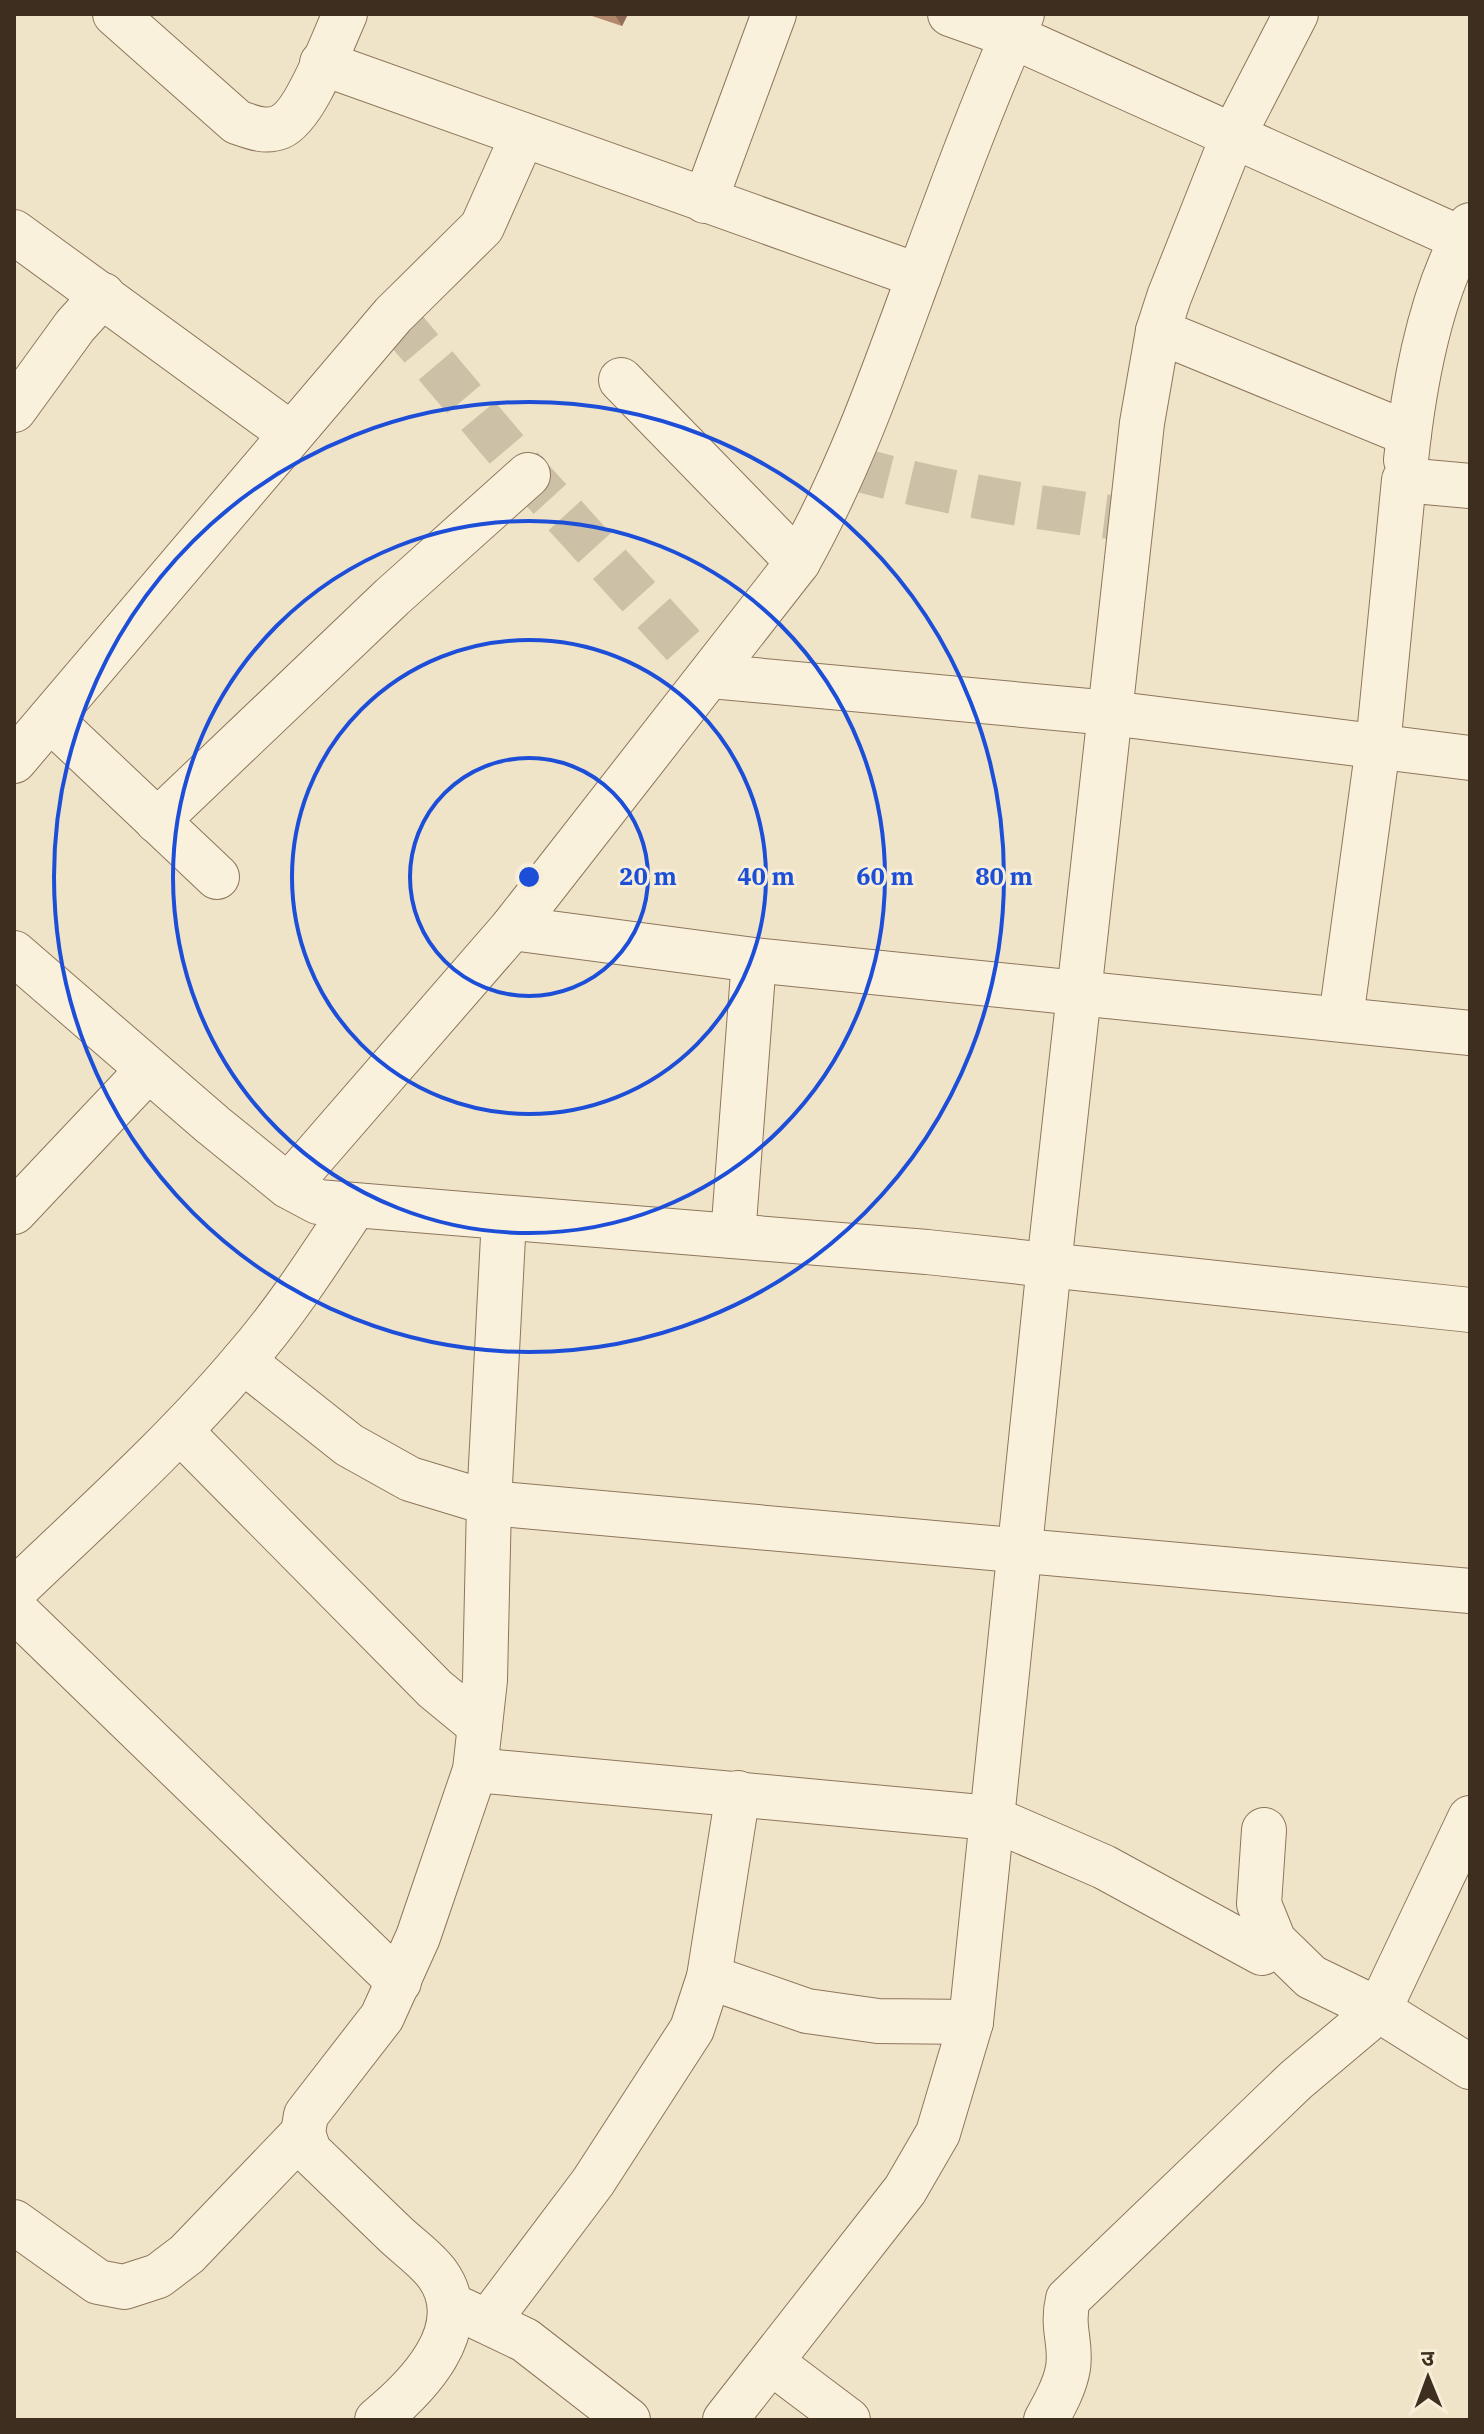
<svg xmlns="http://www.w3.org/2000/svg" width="1484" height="2434" font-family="'IBM Plex Serif','Noto Sans Devanagari',serif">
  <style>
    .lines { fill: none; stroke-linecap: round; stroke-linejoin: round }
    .minor-tunnel { stroke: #ccc0a6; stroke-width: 44; stroke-dasharray: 44 22; stroke-linecap: butt }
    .minor-casing { stroke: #8d765c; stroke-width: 46 }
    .minor { stroke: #faf1dc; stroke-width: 44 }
    .wall { fill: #b2896c }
    .shaded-wall { fill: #916f58 }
    .ring { fill: none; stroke: #1d4ed8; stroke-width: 4 }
    .centre { fill: #1d4ed8; stroke: #f7eed8; stroke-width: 4 }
    .ring-label { font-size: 24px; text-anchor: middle; font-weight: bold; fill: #1d4ed8; stroke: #f7eed8; stroke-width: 6; stroke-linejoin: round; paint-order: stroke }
  </style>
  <rect width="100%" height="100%" fill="#f0e4c8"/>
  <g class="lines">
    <g class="minor-tunnel">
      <polyline points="393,315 528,475 711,676"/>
      <path d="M 846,466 C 941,493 1035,508 1134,520"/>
    </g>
    <g class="minor-casing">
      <g id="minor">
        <path d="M 115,14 L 237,122 C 251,127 265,133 280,127 C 306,116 333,40 345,14"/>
        <polyline points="950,14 1012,36 1462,239"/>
        <polyline points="322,63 919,276"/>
        <polyline points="705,201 774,14"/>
        <polyline points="14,232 291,434"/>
        <polyline points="1158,331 1409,434"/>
        <polyline points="621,380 798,562"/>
        <polyline points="14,410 75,326 103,295"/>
        <path d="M 1406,460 C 1414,384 1430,291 1470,225"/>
        <polyline points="711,676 1110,713 1470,758"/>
        <polyline points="50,719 217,877"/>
        <polyline points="14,761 393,315 482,227 523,135"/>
        <polyline points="157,821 392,597 528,475"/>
        <polyline points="512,928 754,960"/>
        <polyline points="14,953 213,1125 288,1186 318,1202 927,1252 1470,1310"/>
        <polyline points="1341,1018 1378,746 1404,480 1470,486"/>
        <path d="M 288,1186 L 512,928 L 798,562 C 848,473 882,377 917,281 C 950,191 983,102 1022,14"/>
        <polyline points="14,1212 148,1070"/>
        <polyline points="733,1236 754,960 1470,1033"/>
        <polyline points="243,1361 349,1445 410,1479 489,1503 1470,1591"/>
        <polyline points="180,1431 435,1689 480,1726"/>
        <path d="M 14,1591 C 92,1516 173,1444 243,1361 C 285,1313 319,1260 354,1207"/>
        <polyline points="14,1609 399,1982"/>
        <polyline points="475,1770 991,1818 1104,1867 1262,1953"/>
        <polyline points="1264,1830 1259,1904 1274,1941 1311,1977 1379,2010 1470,2067"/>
        <polyline points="709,1977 807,2011 878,2021 971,2022"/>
        <polyline points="14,2222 98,2282 124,2287 158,2276 187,2254 303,2133"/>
        <polyline points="462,2310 525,2340 628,2420"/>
        <polyline points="489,2320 593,2182 692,2029 709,1977 738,1793"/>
        <polyline points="771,2362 848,2420"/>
        <path d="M 377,2420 C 415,2389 476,2329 438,2275 C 427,2259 407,2246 393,2232 C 365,2205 337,2178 309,2151 L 303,2133 L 306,2115 L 382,2017 L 418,1937 L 475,1770 L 485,1680 L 489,1503 L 504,1218"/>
        <polyline points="725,2420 905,2190 938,2133 971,2022 1049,1265 1142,423 1158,331 1169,297 1233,136 1296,14"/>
        <path d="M 1046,2420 C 1055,2404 1065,2386 1068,2368 C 1072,2342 1061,2329 1068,2299 L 1296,2080 L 1379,2010 L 1470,1818"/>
      </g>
    </g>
    <use href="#minor" class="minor"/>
  </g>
  <polygon class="wall" points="586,14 628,14 622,26"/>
  <polygon class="shaded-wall" points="615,14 628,14 622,26 615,15"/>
  <g class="ring">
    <circle cx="529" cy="877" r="119"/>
    <circle cx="529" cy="877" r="237"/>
    <circle cx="529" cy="877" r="356"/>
    <circle cx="529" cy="877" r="475"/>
  </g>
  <circle cx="529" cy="877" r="12" class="centre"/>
  <g class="ring-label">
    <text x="648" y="885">20 m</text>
    <text x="766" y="885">40 m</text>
    <text x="885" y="885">60 m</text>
    <text x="1004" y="885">80 m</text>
  </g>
  <rect width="1484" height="2434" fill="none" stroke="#3d2e20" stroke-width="32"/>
  <g transform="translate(1428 2378) rotate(359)" stroke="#f7eed8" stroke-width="6" paint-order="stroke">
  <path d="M0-6L14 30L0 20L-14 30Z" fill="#3d2e20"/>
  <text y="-12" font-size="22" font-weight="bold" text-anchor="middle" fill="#3d2e20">उ</text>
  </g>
</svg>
